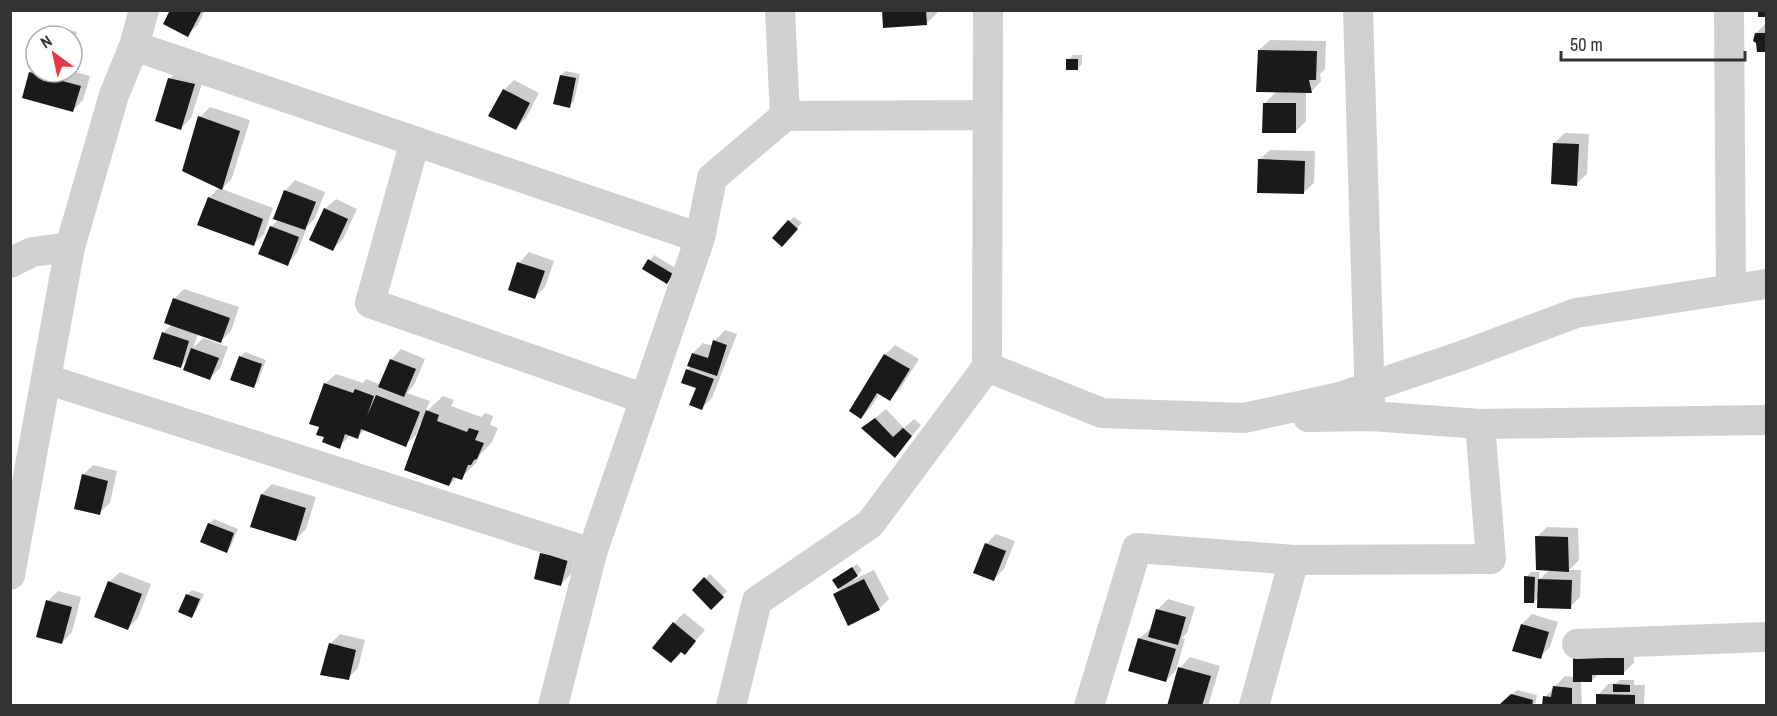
<svg xmlns="http://www.w3.org/2000/svg" width="1777" height="716" font-family="'Archivo Narrow',sans-serif">
<style>
.shadow{fill:#0003}
.building{fill:#1a1a1a}
.lines{fill:none;stroke-linecap:round;stroke-linejoin:round}
.street{stroke:#d0d0d0;stroke-width:30}
</style>
<rect width="100%" height="100%" fill="#fff"/>
<path class="shadow" d="M172,10h33l-7,15 -11,10z
M884,10h56l-14,14z
M1766,23v28l-7,-1 -3,-17z
M54,26l23,6 -5,15v-11h-28z
M1270,40l56,1 -1,28 -5,5 1,7 -10,11h-5v29l-11,11 -31,-28 13,-13 -18,-41z
M1073,55h9v9l-5,5 -9,-9z
M36,67v5l36,-1 18,5 -7,24 -10,10 -43,-38z
M180,68l25,6 -14,44 -10,10 -12,-49z
M566,71l14,3 -6,27 -5,5 -8,-31z
M514,80l25,13 -13,25 -11,11 -11,-39z
M210,107l40,13 -18,58 -10,11 51,19 -9,26 -10,10 -45,-46 11,-11 -20,-70z
M1565,133l24,1 -2,40 -11,10 -22,-41z
M1270,150l45,1 -1,32 -11,10 -44,-33z
M295,180l30,12 -10,26 -8,9 -10,26 -10,11 -16,-37 8,-8 6,-28z
M336,199l21,10 -14,30 -10,10 -8,-40z
M794,217l8,6 -20,22 7,-24z
M529,252l25,9 -9,26 -10,10 -16,-34z
M654,255l23,14 -5,8 -28,-9z
M184,289l55,18 -8,24 -10,10 -23,-7 -5,14 10,-10 25,9 -8,21 -10,10 -21,-20 -9,9 -17,-34 9,-9 2,-25z
M725,330l12,4 -25,64 -10,10 -5,-20 -10,-18 4,-4 2,-13 10,-10 10,3 2,-5z
M895,345l24,14 -19,30 -10,10 -10,-6 -9,14 -10,10 24,-62z
M401,349l24,10 -11,26 -7,8 23,8 -6,13 19,-18 11,4 -3,6 30,11 4,-4 8,3 -3,9 8,3 -6,14 -12,13 -4,8 -15,15 -4,-1 -8,8 -26,-61 -3,-1 -4,12 -11,10 -40,-16 -7,8 -7,-3 -12,13 -13,-11 -1,-52 11,-10 27,9 3,-4 15,6 10,-25z
M245,352l21,8 -8,22 -5,5 -13,-30z
M886,409l18,19 10,-9 7,6 -26,31 -32,-28z
M93,465l24,6 -7,32 -11,10 -16,-38z
M272,484l44,13 -10,32 -10,10 -34,-45z
M214,519l24,10 -7,17 -5,5 -17,-27z
M1547,527l31,1 1,32 -10,10h12l-1,27 -10,10 -31,-10 -5,5 -8,-25 5,-5h8v8l11,-11 -13,-32z
M996,534l19,7 -11,28 -10,10 -8,-35z
M552,543l25,6 -6,25 -10,10 -19,-30z
M857,564l5,6 -9,10 21,-10 15,29 -10,10 -45,-14 6,-6 -6,-9z
M120,572l31,12 -13,34 -10,10 -19,-46z
M710,574l17,17 -16,16 -17,-17z
M192,590l12,4 -8,17 -4,5 -5,-21z
M58,591l23,6 -9,35 -10,11 -14,-42z
M1168,599l27,8 -8,26 -5,5 3,1 -9,31 -10,11 -27,-42 11,-10h2l6,-20z
M684,613l21,17 -20,23 -3,-3 -8,-27z
M1532,614l26,8 -8,25 -10,10 -26,-7 8,-26z
M340,634l25,6 -7,28 -10,10 -18,-34z
M1585,648h49v15l-11,10h-24l-7,8h-11l1,25h-38l1,-9 20,-21 10,1z
M1190,657l30,9 -11,37 -2,3h-39l12,-38z
M1620,680h14v5h11l-1,21h-47l1,-11 10,-11h7z
M1517,690l20,5 -2,10 -23,1 -9,-3z"/>
<path class="building" d="M170,10l31,2 -13,25 -25,-13z
M882,10h44l1,15 -44,3z
M1758,10h8v7h-8z
M1755,33h11v19h-9l-1,-9 -3,-2z
M1258,50l59,1 -1,29h-7l3,13 -56,-1z
M1066,59h12v11h-12z
M29,72l52,14 -8,26 -51,-14z
M560,75l16,3 -6,30 -17,-4z
M168,78l27,6 -14,46 -26,-9z
M503,89l27,14 -14,27 -28,-14z
M1263,103h33v30h-34z
M198,116l42,15 -18,59 -40,-19z
M1553,143l26,1 -2,42 -26,-2z
M1258,159l47,2 -1,33 -47,-1z
M284,190l32,12 -11,28 -32,-11z
M208,197l55,22 -9,27 -57,-21z
M324,208l24,11 -15,32 -24,-11z
M788,220l10,9 -16,18 -10,-9z
M270,226l29,11 -11,29 -30,-12z
M648,259l25,15 -6,10 -25,-15z
M517,262l28,9 -10,28 -27,-9z
M173,298l57,20 -9,25 -57,-20z
M162,332l27,9 -8,27 -28,-9z
M713,340l14,5 -10,31 -30,-10 5,-13 16,5z
M191,348l28,10 -9,22 -27,-10z
M884,354l26,15 -20,32 -13,-8 -16,26 -12,-8z
M239,356l23,8 -8,24 -24,-8z
M390,359l26,10 -12,28 -26,-10z
M686,369l28,10 -12,31 -13,-5 7,-17 -15,-5z
M324,383l29,10 2,-4 19,7 -7,20 9,-21 44,17 -14,35 -45,-18 -3,10 -13,-5 -5,15 -18,-7 2,-5 -8,-2 3,-8 -10,-3z
M426,410l13,5 -2,6 30,11 2,-4 10,3 -4,9 9,3 -7,16 -3,1 -3,5h-3l-6,15 -9,-3 -4,9 -45,-16z
M875,418l18,19 10,-9 9,8 -17,22 -34,-30z
M82,474l26,7 -8,34 -26,-6z
M261,494l45,14 -10,33 -46,-14z
M208,523l26,10 -7,20 -27,-11z
M1535,536l33,1 1,35 -33,-2z
M985,543l21,8 -12,30 -21,-8z
M540,553l28,6 -7,27 -27,-7z
M852,567l6,9 -20,13 -6,-9z
M1524,576l11,1 -1,26h-10z
M704,577l20,20 -13,13 -19,-20z
M864,579l16,31 -32,16 -15,-32z
M1538,579l34,1 -1,29 -34,-1z
M108,581l34,13 -14,36 -34,-13z
M186,594l14,5 -8,19 -14,-6z
M46,600l26,7 -10,37 -26,-7z
M1156,609l30,8 -8,28 -30,-8z
M673,622l23,19 -11,14 -4,-3 -10,11 -19,-15z
M1521,624l28,8 -8,27 -29,-8z
M1138,638l38,11 -10,33 -38,-11z
M329,643l27,7 -7,30 -29,-5z
M1573,658h51v17h-32v7h-19z
M1178,667l33,9 -9,30h-35z
M1613,684l17,1v7h-17z
M1553,686l19,2v18h-30l1,-10 8,1z
M1511,694l22,6 -1,6 -32,-2z
M1596,694l39,1v11h-39z"/>
<g class="lines">
<path class="street" d="M780,10l5,106
M1358,10l12,394
M1729,10l2,279
M134,46l566,192
M415,141l-45,162 275,96
M10,263l22,-11 38,-5
M987,367l115,46 142,5 96,-21 124,-42 112,-42 190,-29
M46,379l546,174
M1308,417l63,-1 109,8 286,-4
M10,575l60,-328 44,-152 20,-49 10,-36
M1577,644l189,-7
M553,706l39,-153 108,-315 12,-60 73,-62 202,-1
M731,706l26,-105 113,-77 117,-157 1,-357
M1089,706l48,-158 157,12 197,-1 -11,-135
M1254,706l40,-146"/>
</g>
<rect width="1777" height="716" fill="none" stroke="#333333" stroke-width="24"/>
<g transform="translate(54 54) rotate(327)"><circle r="28" fill="#ffffff" stroke="#adadad" stroke-width="1.5"/>
<path d="M0-4.5L10 22L0 15L-10 22Z" fill="#e63946"/>
<text y="-9" font-size="16" font-weight="bold" text-anchor="middle" fill="#333333">N</text>
</g>
<path d="M1561 51v9h184v-9" fill="none" stroke="#333333" stroke-width="3"/>
<text x="1570" y="51" font-size="18" fill="#333333" stroke="#ffffff" stroke-width="4.5" paint-order="stroke">50 m</text>
</svg>
